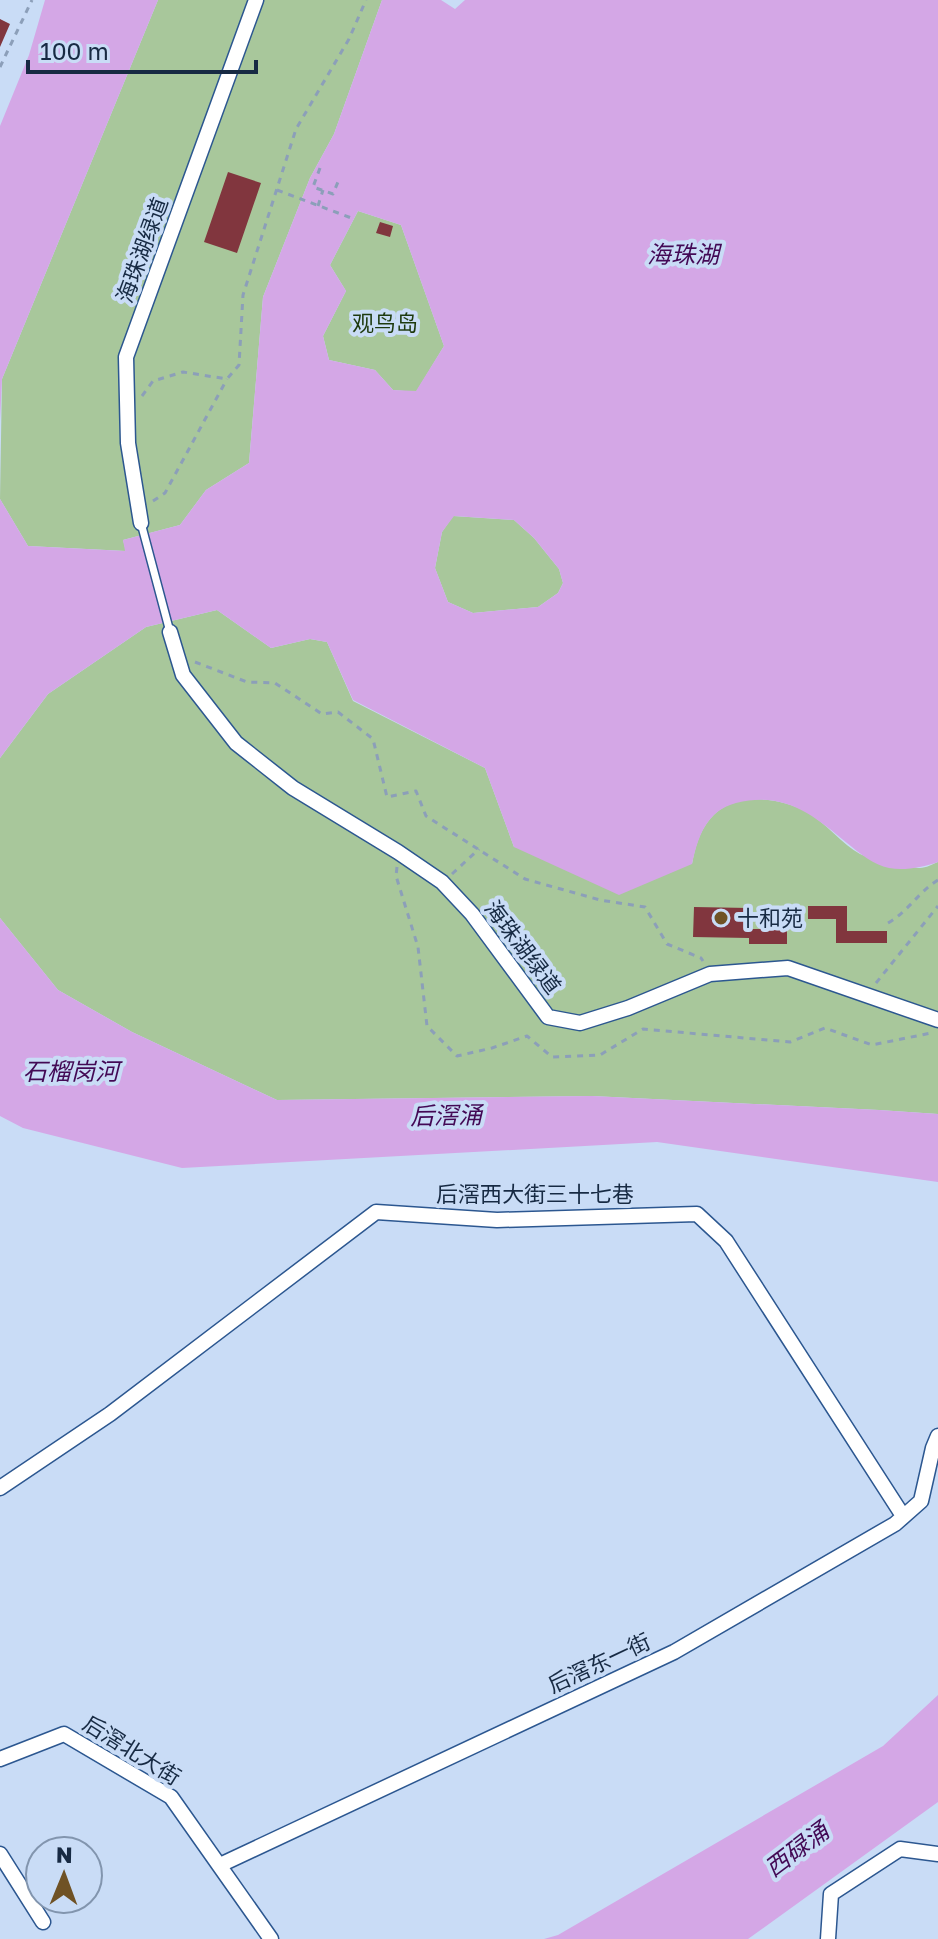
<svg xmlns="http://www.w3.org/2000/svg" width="938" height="1939" font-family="'Golos Text','Noto Sans SC',sans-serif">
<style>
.green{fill:#a8c79b}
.water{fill:#d4a7e6;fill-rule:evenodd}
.building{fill:#81363e}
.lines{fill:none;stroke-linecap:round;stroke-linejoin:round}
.lane-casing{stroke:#2c5790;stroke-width:10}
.street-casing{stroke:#2c5790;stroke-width:17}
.path{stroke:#8c9fb9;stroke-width:3;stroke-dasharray:6 6;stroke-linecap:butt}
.lane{stroke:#fff;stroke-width:7}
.street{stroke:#fff;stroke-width:14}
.poi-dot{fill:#6f5225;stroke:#c9dcf6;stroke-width:3}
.labels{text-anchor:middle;stroke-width:8;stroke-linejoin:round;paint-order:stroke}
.street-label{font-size:22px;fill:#172a43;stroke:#c9dcf6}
.park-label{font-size:22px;fill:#1d390d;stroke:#c9dcf6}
.poi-label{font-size:22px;fill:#172a43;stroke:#c9dcf6;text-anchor:start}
.water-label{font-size:24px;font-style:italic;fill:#430955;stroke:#c9dcf6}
</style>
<rect width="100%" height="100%" fill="#c9dcf6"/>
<path class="green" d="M158,0h224l-48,134 -24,44 -47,119 -14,166 -43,27 -26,35 -57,15 3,11 -98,-5 -28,-47 2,-120z
M358,211l43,14 43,121 -28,46 -23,-2 -18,-20 -46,-10 -6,-24 23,-45 -16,-26z
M453,516l61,4 20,18 25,31 4,14 -5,10 -20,14 -65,6 -25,-11 -13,-34 7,-36z
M217,610l54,38 39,-9 17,3 26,59 132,67 29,79 178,17c3,-16 7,-32 18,-45 23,-28 69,-22 97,-7 19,11 36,33 53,42 7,4 52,14 60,14 6,0 13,-4 18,-6v252l-59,-4 -287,-14 -315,4 -145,-68 -74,-42 -58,-72v-160l48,-64 98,-67z"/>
<path class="water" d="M45,0h113l-156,379 -2,42v-295l29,-71z
M382,0h59l14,9 10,-9h473v862c-15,5 -33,9 -49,6 -15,-3 -30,-15 -42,-25 -35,-29 -63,-52 -111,-40 -30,8 -38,34 -44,61l-73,31 -105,-48 -29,-79 -132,-68 -26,-58 -17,-3 -39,9 -54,-38 -71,17 -98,67 -48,64v-259l28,47 97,5 -2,-11 57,-15 26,-35 43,-27 14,-166 47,-119 24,-44zM358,211l43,14 43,121 -28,45 -23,-1 -18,-20 -46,-10 -6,-24 23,-45 -16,-26zM454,516l60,4 20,18 25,31 4,14 -5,10 -20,14 -65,6 -25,-11 -13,-34 7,-36z
M0,918l58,72 74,42 145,68 315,-4 287,14 59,4v68l-281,-40 -475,26 -159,-40 -23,-12z
M938,1695v107l-190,137h-204l14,-4 325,-189z"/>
<path class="building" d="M0,19l10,5 -10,23z
M228,172l33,11 -24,70 -33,-11z
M380,222l13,4 -3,11 -14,-4z
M808,906h39v25h40v12h-51v-24h-28z
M694,907l55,1v21h38v15h-38v-6l-56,-1z"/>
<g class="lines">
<g class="lane-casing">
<path id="lane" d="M141,523l29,109"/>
</g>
<g class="street-casing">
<path id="street" d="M141,523l-13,-80 -2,-86 130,-357
M170,632l13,43 53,68 57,45 105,64 44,30 30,32 76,103 32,6 48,-15 82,-34 78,-6 150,52
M0,1488l110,-74 266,-202 121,8 200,-6 29,27 177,275
M0,1759l64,-25 107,63 100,142
M0,1854l43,68
M220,1865l454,-213 221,-128 26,-23 12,-53 5,-12
M828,1939l3,-45 69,-45 38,5"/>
</g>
<path class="path" d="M0,67l32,-67
M320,168l-7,19 20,7 7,-17
M277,190l77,29
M318,206l5,-16
M142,396l11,-15 30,-9 44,7 12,-14 4,-70 53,-166 53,-90 17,-39
M153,501l12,-8 62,-114
M195,662l52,20 28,1 47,31 16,-2 35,27 14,58 29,-6 10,25 99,63 75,21 45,7 22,37 34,14 2,3
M397,867l-1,9 22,71 9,79 30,30 35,-8 35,-12 25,21 48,-2 43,-26 147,13 35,-14 47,17 59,-12
M452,874l27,-25
M888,923c22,-13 29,-30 50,-43
M876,983l62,-77"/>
<use href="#lane" class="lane"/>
<use href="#street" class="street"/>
</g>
<circle class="poi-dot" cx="721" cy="918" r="8"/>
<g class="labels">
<g class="street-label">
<text transform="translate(142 250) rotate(-70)" y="8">海珠湖绿道</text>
<text transform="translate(523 947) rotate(53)" y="8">海珠湖绿道</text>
<text x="535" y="1202">后滘西大街三十七巷</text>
<text transform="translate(599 1663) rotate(-25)" y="8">后滘东一街</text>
<text transform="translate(132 1750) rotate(32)" y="8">后滘北大街</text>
</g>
<g class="park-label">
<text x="385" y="331">观鸟岛</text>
</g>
<g class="poi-label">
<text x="737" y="926">十和苑</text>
</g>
<g class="water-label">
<text x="683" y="263">海珠湖</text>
<text x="71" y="1080">石榴岗河</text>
<text transform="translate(446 1116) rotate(-1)" y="8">后滘涌</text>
<text transform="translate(797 1850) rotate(-37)" y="8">西碌涌</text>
</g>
</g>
<g transform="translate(64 1875) rotate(1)"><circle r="38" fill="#c9dcf6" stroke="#8295ae" stroke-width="2"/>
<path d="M0-6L14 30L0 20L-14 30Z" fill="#6f5225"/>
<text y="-12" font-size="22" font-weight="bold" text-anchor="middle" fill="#172a43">N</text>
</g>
<path d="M28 60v12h228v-12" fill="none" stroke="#172a43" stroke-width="4"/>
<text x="40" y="60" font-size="24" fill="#172a43" stroke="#c9dcf6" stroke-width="6" paint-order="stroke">100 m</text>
</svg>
